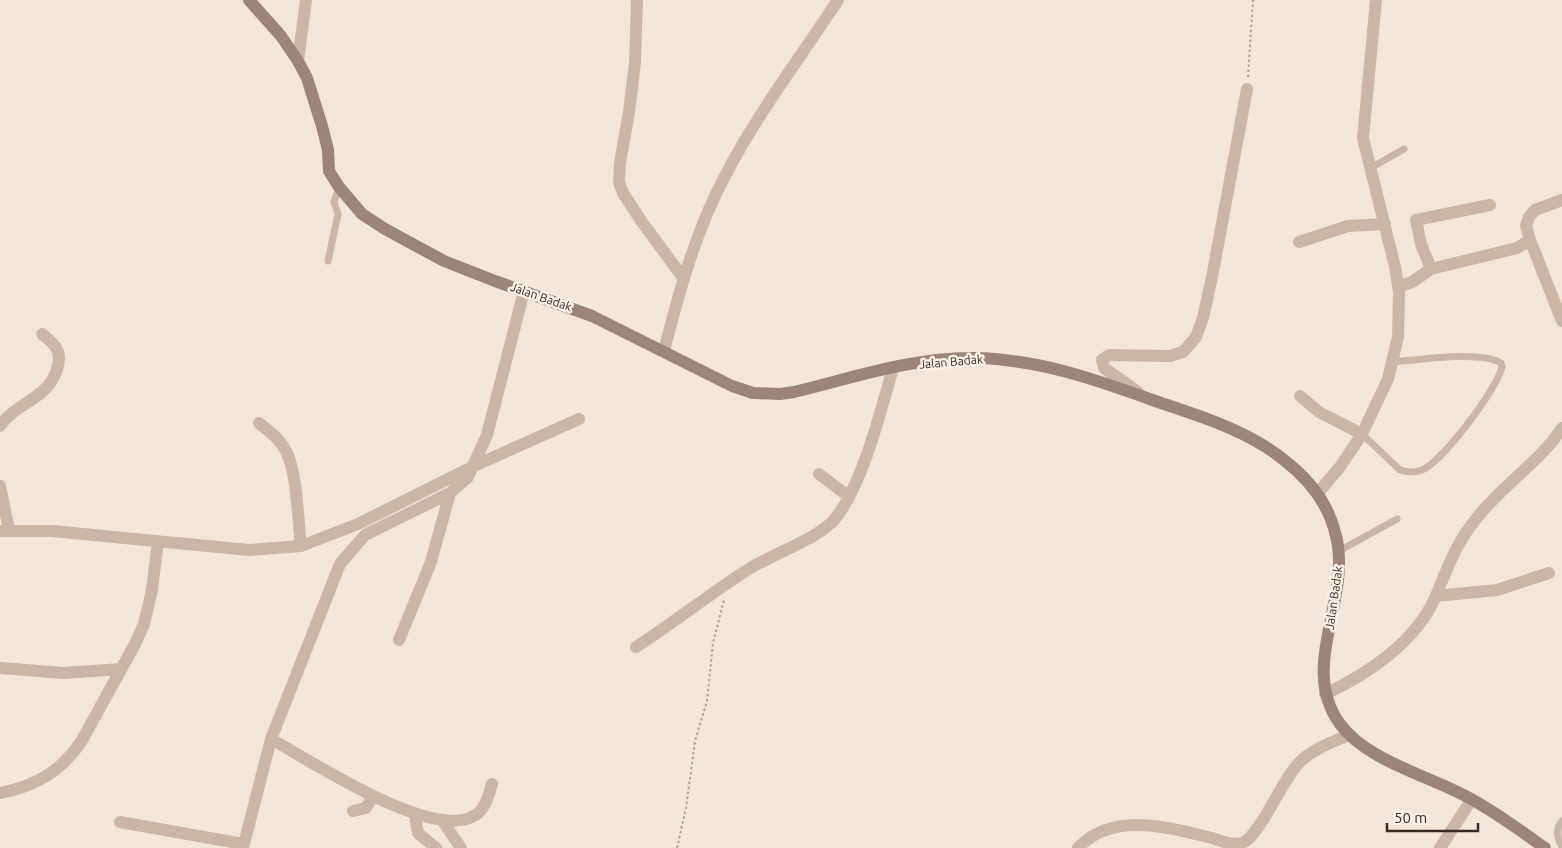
<svg xmlns="http://www.w3.org/2000/svg" width="1562" height="848" font-family="Ubuntu,sans-serif">
<style>
.lines{fill:none;stroke-linecap:round;stroke-linejoin:round}
.path{stroke:#b79e91;stroke-width:2;stroke-dasharray:2.5 2.5;stroke-linecap:butt}
.lane{stroke:#cbb5a7;stroke-width:7}
.street{stroke:#cbb5a7;stroke-width:12}
.secondary{stroke:#9e8378;stroke-width:12}
.labels{text-anchor:middle;stroke-width:5;stroke-linejoin:round;paint-order:stroke}
.street-label{font-size:12px;fill:#372b28;stroke:#faf0e8}
</style>
<rect width="100%" height="100%" fill="#f2e6db"/>
<g class="lines">
<path class="path" d="M1248,77l5,-77
M677,848l9,-40 9,-67 12,-40 6,-58 11,-43"/>
<path class="lane" d="M1369,169l35,-20
M328,261l10,-47 -4,-12 5,-15
M1362,434l38,36c8,3 14,3 22,0 21,-9 75,-81 80,-103l-1,-4c-21,-13 -82,-3 -108,-1
M1339,551l58,-32
M1562,821c-7,8 -5,17 0,26"/>
<path class="street" d="M637,0l-2,63 -6,49 -9,51 -1,19 4,11 19,29 42,57
M298,61l8,-61
M1562,200l-27,10 -6,7 -3,9 4,14 32,81
M1490,205l-74,15 5,24 10,25 86,-21 13,-8
M1299,242l49,-16 37,-2
M1398,287l14,-5 19,-13
M664,351c15,-59 32,-121 61,-175 32,-62 75,-118 113,-176
M1138,392l-34,-24 -2,-8 7,-5 61,1 13,-4 13,-15 7,-19 9,-41 35,-188
M1300,396l19,16 43,22
M259,423c10,8 21,16 27,28 11,21 12,69 15,95
M0,426c17,-25 51,-27 58,-61 4,-16 -5,-22 -16,-31
M819,474l29,22
M0,486l9,44
M1318,493l22,-26 22,-33 26,-55 10,-42 1,-45 -4,-25 -32,-129 13,-138
M0,531h52l197,19 52,-4 57,-22 116,-58 105,-47
M1436,596l61,-6 52,-17
M399,640l32,-78 19,-69
M636,647c39,-25 76,-55 116,-80 22,-13 66,-29 82,-47 28,-33 47,-110 59,-152
M1,668l62,5 58,-4
M1325,694c43,-20 91,-52 111,-98 11,-28 21,-54 40,-77 24,-32 67,-60 86,-91
M271,739c39,21 165,106 206,75 9,-7 12,-20 15,-30
M0,793c36,-7 60,-21 81,-51l54,-98 9,-20 8,-34 6,-49
M353,811l13,-3 7,-12
M415,815l3,18 18,15
M442,820l19,28
M120,822l123,22
M243,848l28,-109 69,-175 25,-29 85,-42 18,-16 19,-42 37,-144
M1078,848c35,-38 92,-20 134,-10 9,3 21,8 30,5 18,-6 41,-67 60,-83 13,-12 31,-18 47,-25
M1440,848l32,-49"/>
<path class="secondary" d="M249,0l32,36 17,25 9,17 15,48 6,24 1,21 10,16 23,27 23,15 59,32 51,20 97,35 140,70 21,7 27,1 14,-2c58,-14 120,-35 180,-34 66,1 126,23 187,45 42,14 89,29 123,57 26,20 45,44 52,76 16,64 -38,130 4,188 28,38 91,52 131,75 26,14 50,32 74,49"/>
</g>
<g class="labels">
<g class="street-label">
<text transform="translate(541 297) rotate(19)" y="4">Jalan Badak</text>
<text transform="translate(951 362) rotate(-5)" y="4">Jalan Badak</text>
<text transform="translate(1334 598) rotate(-82)" y="4">Jalan Badak</text>
</g>
</g>
<path d="M1387 823v8h91v-8" fill="none" stroke="#372b28" stroke-width="2.5"/>
<text x="1394" y="823" font-size="15" fill="#372b28" stroke="#faf0e8" stroke-width="4" paint-order="stroke">50 m</text>
</svg>
